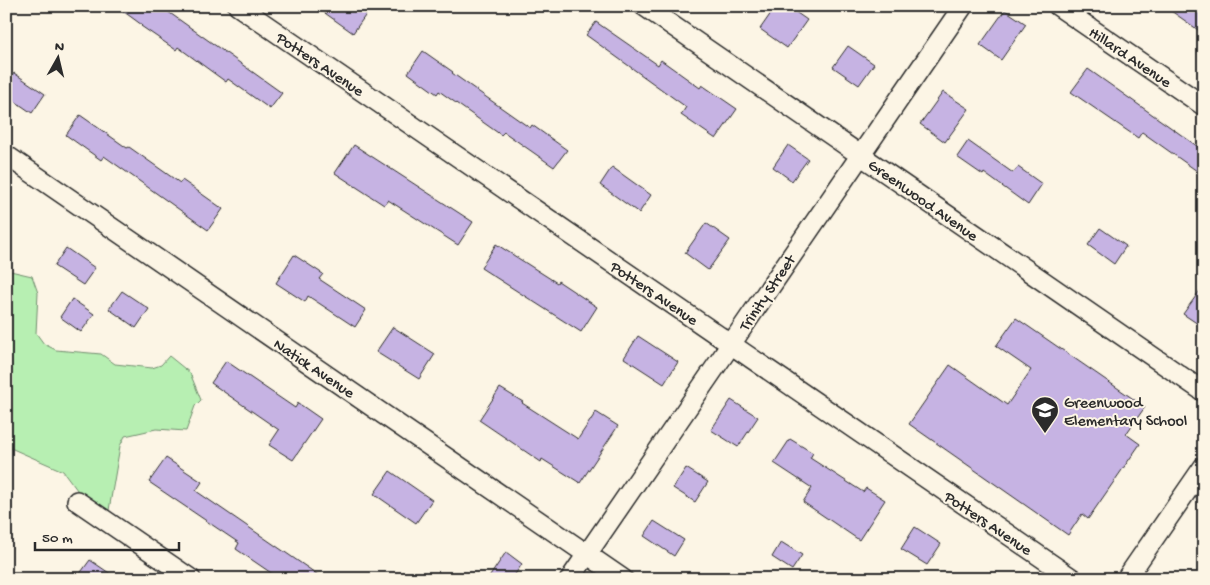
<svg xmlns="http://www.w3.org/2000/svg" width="1210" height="585" font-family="'Gochi Hand',sans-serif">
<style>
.green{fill:#b7efb2;stroke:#718d6e}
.building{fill:#c6b3e3;stroke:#2b2b2b}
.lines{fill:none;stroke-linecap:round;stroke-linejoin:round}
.street-casing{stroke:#2b2b2b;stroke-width:22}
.street{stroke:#fcf5e5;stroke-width:19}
.labels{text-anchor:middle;stroke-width:4;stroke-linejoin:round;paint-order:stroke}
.street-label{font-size:16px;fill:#2b2b2b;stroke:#fcf5e5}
.poi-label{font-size:16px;fill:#2b2b2b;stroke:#fcf5e5;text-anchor:start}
</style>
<rect width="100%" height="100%" fill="#fcf5e5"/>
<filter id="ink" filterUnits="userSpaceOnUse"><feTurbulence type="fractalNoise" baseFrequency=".02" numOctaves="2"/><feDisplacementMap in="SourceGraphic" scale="10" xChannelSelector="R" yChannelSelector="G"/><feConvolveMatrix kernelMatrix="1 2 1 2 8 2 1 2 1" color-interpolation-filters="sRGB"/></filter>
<g filter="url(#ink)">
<path class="green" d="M6,270l26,6 6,17 -2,40 8,11 12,6 45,4 14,10 37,4 9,-3 8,-9 21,17 11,27 -6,6 -9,25 -30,-2 -31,7 -5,10 -12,70 -22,-14 -23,-31 -57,-25z"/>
<path class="building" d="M116,6h44l122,87 -12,16 -42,-30 -2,3 -48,-35 -2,3 -35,-24 1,-1z
M315,6h57l-19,27z
M776,6h11l20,14 -20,28 -27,-19z
M1164,6h40v28z
M1005,10l21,14 -25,36 -21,-15z
M596,22l62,43 3,-5 39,28 2,-3 35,24 -21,30 -35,-24 5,-8 -100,-72z
M848,46l26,18 -15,21 -26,-18z
M423,51l30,21 -1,1 78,55 2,-3 35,25 -13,17 -50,-35 -3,3 -62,-44 -2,3 -29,-21z
M1088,69l116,82v25l-62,-44 -4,6 -67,-46z
M14,73l31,21 -13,19 -26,-18v-11z
M943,92l26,17 -24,33 -25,-18z
M80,115l47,33 2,-1 51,36 2,-3 41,29 -15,21 -104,-74 -3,4 -35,-25z
M968,141l45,32 5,-6 24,17 -14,21 -44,-32 -1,2 -26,-18z
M354,145l119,77 -15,23 -70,-45 -4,5 -49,-32z
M788,145l20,14 -16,22 -19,-14z
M612,167l39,28 -12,18 -39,-28z
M706,223l24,17 -22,30 -23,-17z
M1100,228l26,18 -12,18 -26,-19z
M496,244l61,39 1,-2 39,26 -16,25 -100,-64z
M66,248l29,20 -12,17 -29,-19z
M294,255l29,19 -4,5 47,31 -11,17 -47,-31 -3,6 -29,-19z
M1204,285v43l-21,-14z
M122,291l27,18 -13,19 -27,-19z
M72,299l22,15 -13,18 -21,-15z
M1016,318l129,89 -19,27 14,10 -52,75 -6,-5 -14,21 -159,-111 41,-59 57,40 24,-35 -35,-24z
M393,327l42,27 -16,25 -43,-27z
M638,336l40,26 -14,22 -40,-26z
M226,361l69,47 3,-5 23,16 -28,41 -24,-15 10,-15 -68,-47z
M500,388l23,14 -1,1 56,36 18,-27 22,14 -38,57 -38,-24 -1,3 -62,-42z
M731,400l27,17 -20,30 -27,-17z
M790,439l23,14 -3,5 53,34 3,-4 19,12 -26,40 -56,-38 9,-14 -38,-25z
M166,458l36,24 -6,9 128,88h-44l-44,-30 3,-6 -90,-61z
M686,468l22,14 -13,20 -22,-14z
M390,471l42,29 -16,23 -42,-29z
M654,521l30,19 -10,16 -30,-20z
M915,527l26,17 -14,21 -26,-16z
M781,542l21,13 -10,15 -20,-13z
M506,552l16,12 -10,15h-24z
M90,560l28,19h-42z"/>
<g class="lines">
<g class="street-casing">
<path id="street" d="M238,6l835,573
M644,6l560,386
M1058,6l146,100
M6,155l617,424
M77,501l114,78
M570,579l393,-573
M1126,579l78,-113"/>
</g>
<use href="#street" class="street"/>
</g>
</g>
<defs>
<g id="school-pin" transform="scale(1.4375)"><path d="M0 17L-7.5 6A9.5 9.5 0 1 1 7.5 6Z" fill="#2b2b2b" stroke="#fcf5e5"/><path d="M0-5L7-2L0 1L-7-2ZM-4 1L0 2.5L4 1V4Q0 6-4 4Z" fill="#fff"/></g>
</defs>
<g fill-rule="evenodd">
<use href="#school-pin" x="1045" y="410"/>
</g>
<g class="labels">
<g class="street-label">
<text transform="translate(1131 56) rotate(34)" y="6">Hillard Avenue</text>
<text transform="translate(321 63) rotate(34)" y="6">Potters Avenue</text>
<text transform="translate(924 199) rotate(35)" y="6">Greenwood Avenue</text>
<text transform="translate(655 292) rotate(34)" y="6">Potters Avenue</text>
<text transform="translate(766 292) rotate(-56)" y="6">Trinity Street</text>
<text transform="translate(315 367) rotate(34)" y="6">Natick Avenue</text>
<text transform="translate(989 522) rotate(34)" y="6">Potters Avenue</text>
</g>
<g class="poi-label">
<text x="1064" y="407">Greenwood<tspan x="1064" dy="18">Elementary School</tspan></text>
</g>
</g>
<rect width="1210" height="585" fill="none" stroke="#fcf5e5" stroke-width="25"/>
<rect x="12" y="12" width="1185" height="560" fill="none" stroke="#2b2b2b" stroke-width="2" filter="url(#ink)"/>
<g transform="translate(58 58) rotate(8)" stroke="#fcf5e5" stroke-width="4" paint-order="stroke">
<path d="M0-4L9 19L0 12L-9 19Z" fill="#2b2b2b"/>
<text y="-8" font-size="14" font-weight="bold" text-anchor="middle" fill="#2b2b2b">N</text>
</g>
<path d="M35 542v8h144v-8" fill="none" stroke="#2b2b2b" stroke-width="2.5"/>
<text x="42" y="542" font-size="15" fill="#2b2b2b" stroke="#fcf5e5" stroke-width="4" paint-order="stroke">50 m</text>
</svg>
